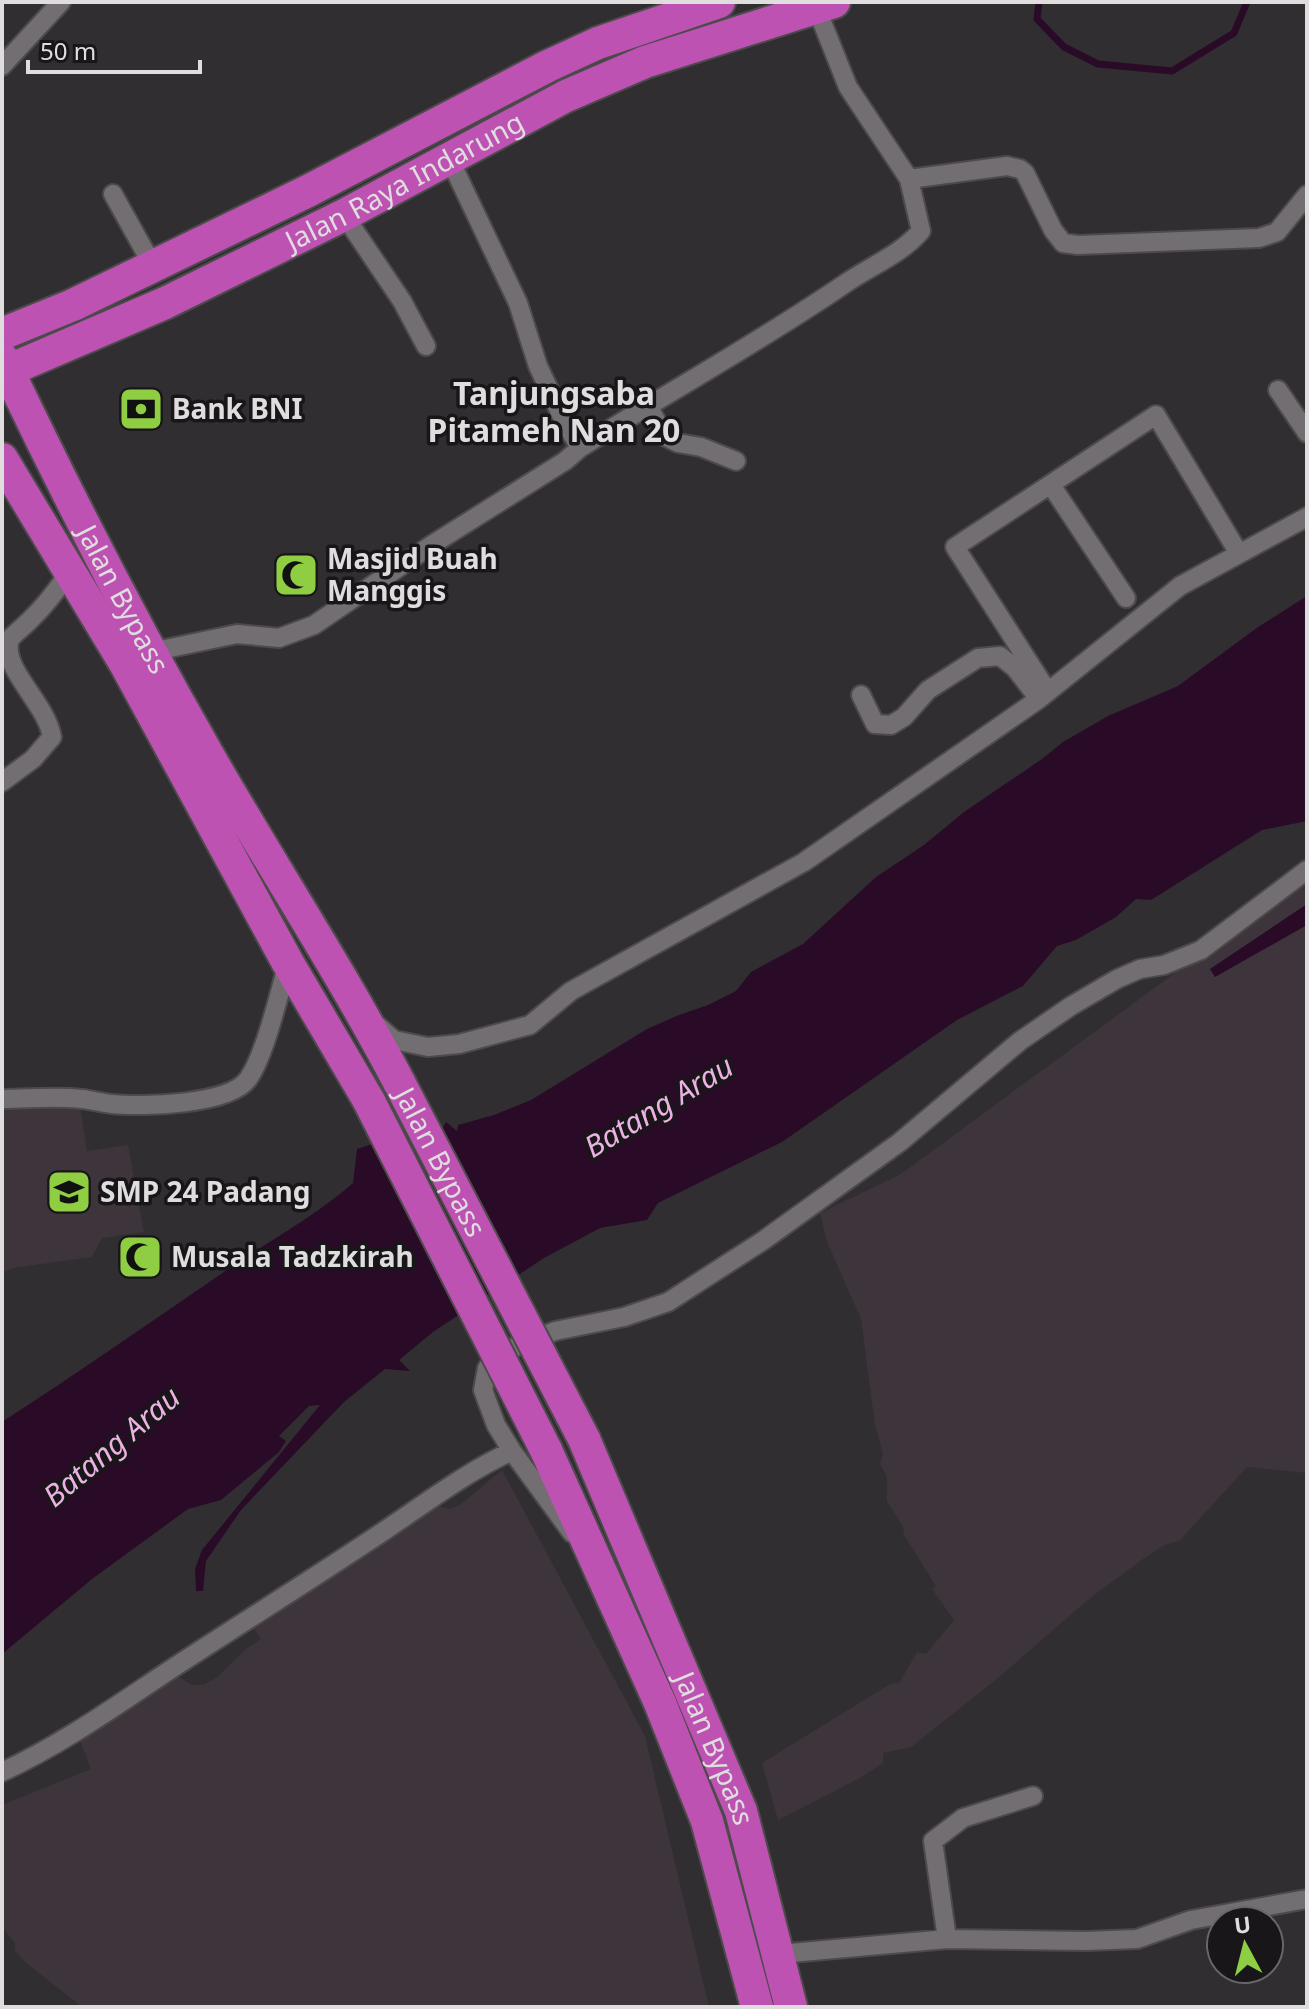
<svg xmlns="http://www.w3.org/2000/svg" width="1309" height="2009" font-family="'Noto Sans',sans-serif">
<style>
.built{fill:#3d343c}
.water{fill:#2a0b27}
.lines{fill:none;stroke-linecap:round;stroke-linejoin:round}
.stream{stroke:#2a0b27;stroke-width:7}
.street-casing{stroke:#4d4a4c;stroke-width:22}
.highway-casing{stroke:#4d4a4c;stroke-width:36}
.street{stroke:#736e72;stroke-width:18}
.highway{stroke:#bd52b2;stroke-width:32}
.highway-bridge-casing{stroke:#4d4a4c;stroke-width:36;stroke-linecap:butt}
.highway-bridge{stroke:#bd52b2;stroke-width:32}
.labels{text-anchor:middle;stroke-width:7;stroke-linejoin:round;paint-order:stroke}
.street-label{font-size:28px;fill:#e0dddf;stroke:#181618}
.poi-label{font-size:28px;font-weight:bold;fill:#e0dddf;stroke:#181618;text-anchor:start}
.water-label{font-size:30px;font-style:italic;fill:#edb0e4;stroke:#181618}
.quarter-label{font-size:32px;font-weight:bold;fill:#e0dddf;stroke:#181618}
</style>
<rect width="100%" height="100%" fill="#312e31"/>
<path class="built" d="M1307,876v597l-60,-6 -67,73 -17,6 -20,13 -54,40 -91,79 -87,69 -28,6v10l-23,15 -82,42 -16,-57 128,-79 9,-1 18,-31 9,2 28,-34 -22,-31 4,-3 -32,-51 -1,-8 -16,-26v-24l-7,-13 3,-10 -8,-29 -14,-106 -34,-77 -7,-29 81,-39z
M79,1100l8,51 41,-6 16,87 -42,6 -10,19 -79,11 -11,5v-168l10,3z
M502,1470l143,266 64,271h-627l-57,-45 -10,-11v-8l-13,-16v-122l89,-36 -12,-31 99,-62 13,9h12l13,-7 30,-29 15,-10 -8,-12 7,-6 58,-34 115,-82 17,4 11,-5z"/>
<path class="water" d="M1307,596v225l-45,9 -111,70 -15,-1 -20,18 -40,23 -19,6 -34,40 -66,34 -175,122 -124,61 -11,17 -47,8 -56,30 -111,74 -34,28 11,11 -25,-2 -41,33 -103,108 -35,51 -3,30h-7l-1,-22 7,-19 118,-145 -11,1 -30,30 7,5 -7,11 -58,48 -33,9 -96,70 -90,75v-232c74,-48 146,-98 219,-148 44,-31 92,-56 132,-91l4,-34 59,-19 23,4 7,-12 11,9 1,-6 36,-10 37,-15 116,-71 32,-14 29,-10 28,-14 15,-19 52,-28 73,-67 48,-32 40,-33 78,-53 21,-17 45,-26 70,-30 80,-59z
M1307,904v21l-92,52 -5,-8z"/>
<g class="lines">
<path class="stream" d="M1039,2l-2,17 27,28 34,17 74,7 62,-38 13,-31"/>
<g class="street-casing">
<path id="street" d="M814,2l34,85 61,92 98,-13 13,3 5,4 28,57 10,13 15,2 181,-7 18,-6 30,-37
M2,66l59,-64
M450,160l68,143 20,63 25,53 17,29
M113,194l40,72
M344,215l58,86 24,45
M1278,390l29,43
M648,405l16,31 14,7 23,4 35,14
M1051,485l75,113
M151,652l86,-18 42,4 35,-13 119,-81 132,-83 15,-13c88,-56 180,-106 266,-165 26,-18 54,-28 75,-52l-12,-52
M1048,692l-93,-145 201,-132 82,137
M861,695l14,29 16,1 13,-8 24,-27 50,-32 22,-2 15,12 24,31
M2,782l31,-23 19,-22c-6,-35 -52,-69 -42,-98 7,-8 16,-14 23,-22 14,-13 25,-29 36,-44
M378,1026l16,14 34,7 31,-3 71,-19 41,-34 233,-129 235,-163 141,-113 127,-69
M2,1099c26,0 54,-3 80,0 10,1 20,4 30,5 30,3 118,1 136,-25 17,-23 31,-86 40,-116
M512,1451l-16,-26 -13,-35 4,-22 28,-21 40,-16 69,-14 44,-15 96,-62 136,-98 120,-101 51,-35 46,-27 23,-10 24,-4 37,-15 106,-80
M2,1772c63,-29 119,-70 177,-108 66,-43 133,-85 199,-129 44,-29 86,-62 134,-84l60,82
M947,1939l-14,-98 30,-23 70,-22
M779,1954l168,-15 139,2 51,-2 54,-19 116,-21"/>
</g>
<g class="highway-casing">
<g id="highway">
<path d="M2,334l71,-29 235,-114 240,-125 50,-23 121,-41"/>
<path id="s1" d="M2,358c64,135 132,267 206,397 63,110 133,216 192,329"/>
<path id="s2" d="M2,373l163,-70 179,-88 222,-119 79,-34 189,-60"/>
<path d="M2,459l124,206 162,298 81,138"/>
<path id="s3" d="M584,1439l157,372 50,196"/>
<path d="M546,1450l114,253 47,118 50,186"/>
</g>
</g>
<use href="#street" class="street"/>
<use href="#highway" class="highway"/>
<g class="highway-bridge-casing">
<g id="highway-bridge">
<path id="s4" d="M400,1084l184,355"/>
<path d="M369,1101l177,349"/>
</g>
</g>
<use href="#highway-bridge" class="highway-bridge"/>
</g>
<defs>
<g id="bank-square" transform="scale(2.3)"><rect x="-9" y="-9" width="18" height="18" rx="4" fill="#8fcd42" stroke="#181618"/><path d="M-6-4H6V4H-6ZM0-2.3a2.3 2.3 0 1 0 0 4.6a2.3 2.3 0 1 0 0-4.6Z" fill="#111"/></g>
<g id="mosque-square" transform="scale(2.3)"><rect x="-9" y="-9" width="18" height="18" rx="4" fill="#8fcd42" stroke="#181618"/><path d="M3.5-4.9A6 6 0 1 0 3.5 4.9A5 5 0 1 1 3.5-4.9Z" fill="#111"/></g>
<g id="school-square" transform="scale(2.3)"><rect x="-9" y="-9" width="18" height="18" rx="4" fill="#8fcd42" stroke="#181618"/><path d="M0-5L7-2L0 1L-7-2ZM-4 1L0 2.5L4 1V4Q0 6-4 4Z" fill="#111"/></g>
</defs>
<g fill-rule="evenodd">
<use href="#bank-square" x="141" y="409"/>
<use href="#mosque-square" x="296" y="575"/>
<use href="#school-square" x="69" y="1192"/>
<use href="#mosque-square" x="140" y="1257"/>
</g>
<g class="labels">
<g class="street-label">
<text dy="10" stroke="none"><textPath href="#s2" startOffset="446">Jalan Raya Indarung</textPath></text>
<text dy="10" stroke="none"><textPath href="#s1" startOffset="270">Jalan Bypass</textPath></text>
<text dy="10" stroke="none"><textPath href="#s4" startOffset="88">Jalan Bypass</textPath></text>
<text dy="10" stroke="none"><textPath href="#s3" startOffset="336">Jalan Bypass</textPath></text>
</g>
<g class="poi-label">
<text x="172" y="419">Bank BNI</text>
<text x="327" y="569">Masjid Buah<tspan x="327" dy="32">Manggis</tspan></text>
<text x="100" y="1202">SMP 24 Padang</text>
<text x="171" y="1267">Musala Tadzkirah</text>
</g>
<g class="water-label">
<text transform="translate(659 1107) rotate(-31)" y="10">Batang Arau</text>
<text transform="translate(112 1447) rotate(-40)" y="10">Batang Arau</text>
</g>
<g class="quarter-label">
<text x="554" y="405">Tanjungsaba<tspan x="554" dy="37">Pitameh Nan 20</tspan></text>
</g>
</g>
<rect width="1309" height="2009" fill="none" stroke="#e0dddf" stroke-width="8"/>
<g transform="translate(1245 1945) rotate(353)"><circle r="38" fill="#181618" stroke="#686668" stroke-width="2"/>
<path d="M0-6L14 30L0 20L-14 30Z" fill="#8fcd42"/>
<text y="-12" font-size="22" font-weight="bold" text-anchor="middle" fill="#e0dddf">U</text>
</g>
<path d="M28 60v12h172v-12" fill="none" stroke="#e0dddf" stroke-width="4"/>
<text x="40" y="60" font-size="24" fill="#e0dddf" stroke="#181618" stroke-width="6" paint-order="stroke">50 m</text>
</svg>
